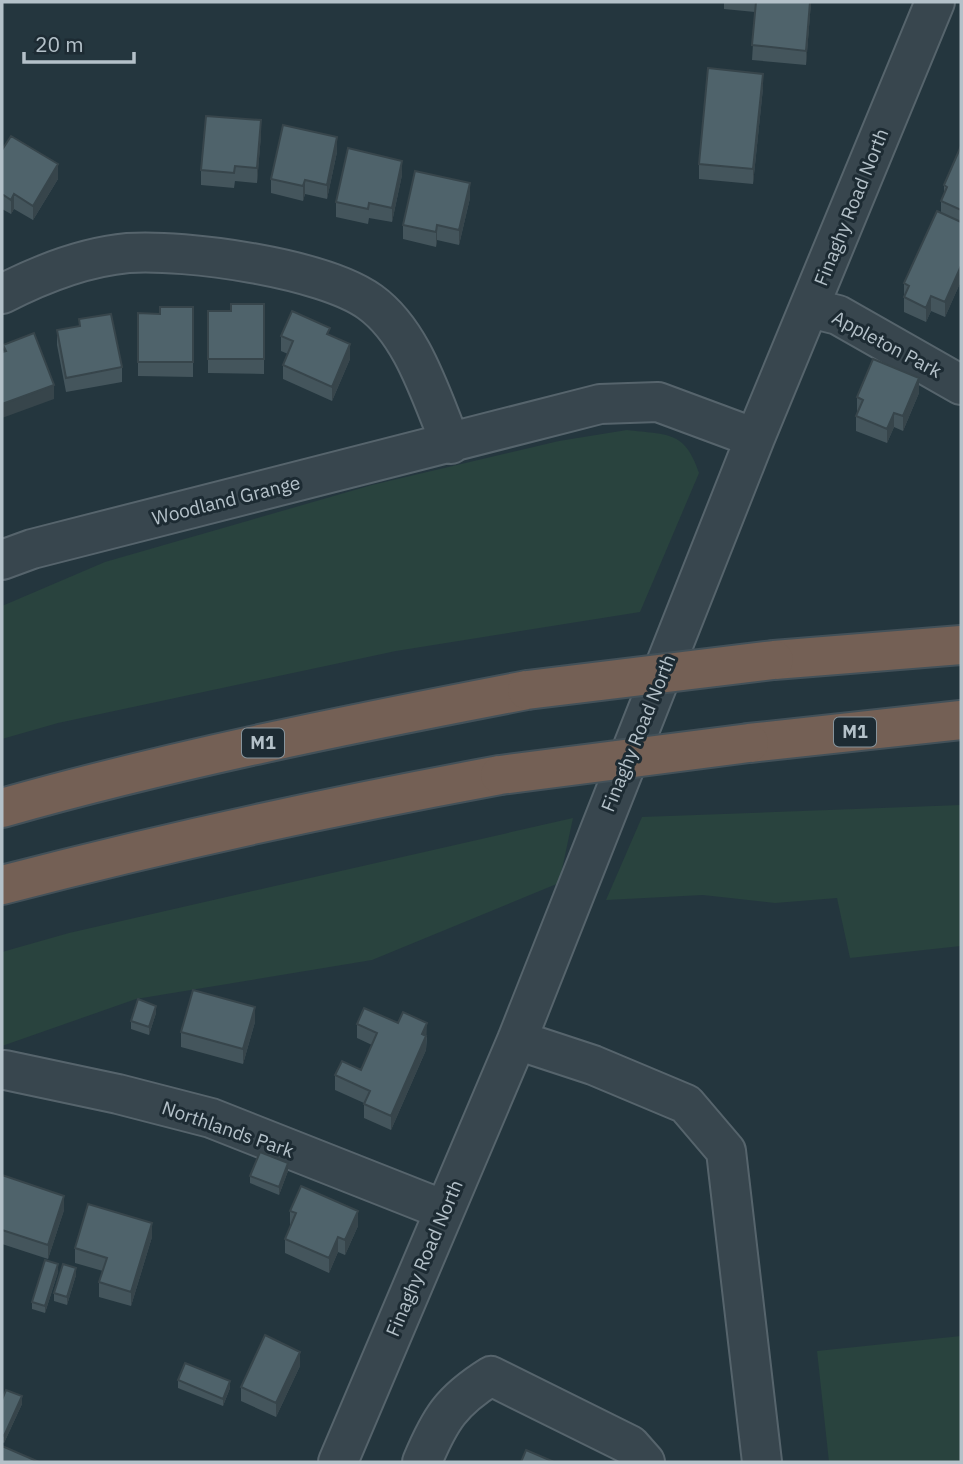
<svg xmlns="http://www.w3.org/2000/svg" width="963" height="1464" font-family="'IBM Plex Sans',sans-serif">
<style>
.green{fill:#29433e}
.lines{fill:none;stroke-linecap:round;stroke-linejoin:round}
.minor-casing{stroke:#56646c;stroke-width:42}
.highway-casing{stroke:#435159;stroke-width:42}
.minor{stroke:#38464e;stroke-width:38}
.highway{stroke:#746055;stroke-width:38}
.highway-bridge-casing{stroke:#435159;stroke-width:42;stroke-linecap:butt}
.highway-bridge{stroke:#746055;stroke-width:38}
.wall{fill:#44555c}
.shaded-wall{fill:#37454b}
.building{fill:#4f636b;stroke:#37454b;stroke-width:2}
.labels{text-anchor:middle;stroke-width:6;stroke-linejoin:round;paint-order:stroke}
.shield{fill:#1d2b33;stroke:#87949c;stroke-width:2}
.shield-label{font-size:18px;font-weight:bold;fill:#b4c1c9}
.street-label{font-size:19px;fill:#b4c1c9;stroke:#1d2b33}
</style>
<rect width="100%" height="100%" fill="#24363e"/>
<path class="green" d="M627,430c40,5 58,0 72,43l-59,139 -244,39 -338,72 -56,16v-133l103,-44 267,-77 187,-44z
M961,805v141l-111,12 -13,-60 -62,5 -72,-8 -97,5 36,-83z
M573,818l-14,65 -187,77 -236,39 -134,47v-94l67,-19z
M961,1336v126h-132l-12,-111z"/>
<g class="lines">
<g class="minor-casing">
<path id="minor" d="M2,294c39,-20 82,-37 126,-41 58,-4 195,15 242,49 43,31 61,95 81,142
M810,308l28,7 123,70
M2,560l30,-11 568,-145 58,-2 97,36
M517,1040l76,25 93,39 40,47 36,311
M5,1070l113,24 93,24 233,92
M338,1462l179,-422 238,-602 180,-436
M422,1462c18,-43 29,-61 69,-86l139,69 15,17"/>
</g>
<g class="highway-casing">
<path id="highway" d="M774,660l187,-15
M749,743l212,-23
M2,808c173,-49 348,-84 525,-118
M2,885c165,-43 330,-79 498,-110"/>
</g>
<use href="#minor" class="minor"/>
<use href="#highway" class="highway"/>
<g class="highway-bridge-casing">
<path id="highway-bridge" d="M527,690l247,-30
M500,775l249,-32"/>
</g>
<use href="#highway-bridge" class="highway-bridge"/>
</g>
<path class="wall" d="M724,2h87l-5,63 -54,-5 3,-48 -31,-3z
M763,88l-10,96 -54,-5v-15z
M261,135l-4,48 -22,-2 -1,7 -33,-3v-15z
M961,146v135l-16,36 -14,-6 -5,11 -22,-10v-29l37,-70v-12l3,-6v-10z
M2,150l56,29 -25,41 -19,-11 -3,5 -9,-5z
M337,152l-10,47 -22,-5 -2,7 -32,-8v-14z
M402,175l-10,47 -23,-4 -1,6 -32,-7v-15z
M470,198l-11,47 -22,-5 -1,7 -33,-8v-14z
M264,304v70l-56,-1v-62h23z
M193,307v70l-55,-1v-63l22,1z
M79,319l43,48v15l-56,10 -9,-47v-15l22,-4z
M330,335l20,24 -18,42 -49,-22v-14l5,-11 -7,-3v-15z
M919,393l-16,38 -9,-4 -7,16 -31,-12v-15l2,-4h-1v-15z
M156,1013l-7,22 -18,-6v-8z
M255,1022l-12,42 -62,-17v-15z
M357,1024l70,13 -1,13 -35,80 -27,-12v-15l-29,-13v-15l26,-5 11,-25 -15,-7z
M288,1171l-9,24 -29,-12v-7z
M2,1175l62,35 -16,49 -46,-15z
M290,1211l68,15 -13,29 -7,-3 -9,21 -44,-20v-14l6,-13 -1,-1z
M152,1237l-21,69 -32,-9v-15l4,-11 -28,-8v-15z
M58,1272l-13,41 -13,-4v-7z
M76,1275l-9,30 -13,-4v-8z
M300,1366l-24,51 -35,-16v-14z
M178,1380l52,8 -7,18 -45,-18z
M2,1400l20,4 -18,39 -2,-1z"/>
<path class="shaded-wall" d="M810,2h1l-5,63v-14z
M763,74v14l-10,96v-15z
M261,120v15l-4,48v-15z
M337,137v15l-10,47v-14z
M402,161v14l-10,47v-14z
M58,164v15l-25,41v-14z
M305,180v14l-2,7v-15z
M470,183v15l-11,47v-15z
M14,194v15l-3,5v-14z
M437,225v15l-1,7v-15z
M961,266v15l-16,36v-15z
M931,296v15l-5,11v-14z
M350,344v15l-18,42v-14z
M919,378v15l-16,38v-15z
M54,385v14l-52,19v-14z
M894,413v14l-7,16v-14z
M156,1006v7l-7,22v-8z
M255,1007v15l-12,42v-15z
M427,1023l-1,27 -35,80v-14z
M288,1163v8l-9,24v-8z
M64,1196v14l-16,49v-14z
M358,1211v15l-13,29v-15z
M152,1223v14l-21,69v-14z
M338,1237v15l-9,21v-15z
M58,1264v8l-13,41v-7z
M76,1268v7l-9,30v-8z
M300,1352v14l-24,51v-14z
M230,1381v7l-7,18v-7z
M22,1396v8l-18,39v-7z"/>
<path class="building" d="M756,2h54l-4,49 -54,-6z
M708,68l55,6 -10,95 -54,-5z
M206,116l55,4 -4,48 -22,-2 -1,7 -33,-3z
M283,125l54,12 -10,48 -22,-5 -2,6 -32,-7z
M11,136l47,28 -25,42 -19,-12 -3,6 -9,-6v-44z
M961,146v64l-20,-9 6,-14 -3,-2z
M348,148l54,13 -10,47 -23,-5 -1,6 -32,-7z
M415,171l55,12 -11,47 -22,-5 -1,7 -33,-7z
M937,211l24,11v44l-16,36 -14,-6 -5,12 -22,-11 5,-11 -5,-3z
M231,304h33v55h-56v-48h23z
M160,307h33v55h-55v-49l22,1z
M292,311l38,17 -3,6 23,10 -18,43 -49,-22 10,-24 -12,-5z
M111,314l11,53 -56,11 -9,-48 23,-4 -1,-7z
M34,333l20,52 -52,19v-52l4,-1 -3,-6z
M873,359l46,19 -16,38 -9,-3 -7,16 -31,-13 7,-16 -6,-3z
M193,990l62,17 -12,42 -62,-17z
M138,999l18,7 -7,21 -18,-6z
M364,1008l34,15 5,-11 24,11 -5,11 4,2 -35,80 -27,-12 6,-13 -35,-16 7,-14 19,9 16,-37 -20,-9z
M260,1152l28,11 -9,24 -29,-11z
M2,1175l62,21 -16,49 -46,-15z
M301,1186l57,25 -13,29 -7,-3 -9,21 -44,-19 11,-26 -6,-2z
M88,1204l64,19 -21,69 -32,-10 8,-24 -32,-10z
M45,1260l13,4 -13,42 -13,-4z
M63,1264l13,4 -9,29 -13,-4z
M265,1335l35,17 -24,51 -35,-16z
M185,1363l45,18 -7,18 -45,-19z
M6,1390l16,6 -18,40 -2,-1v-35z
M2,1446l37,16h-37z
M526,1450l28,12h-33z"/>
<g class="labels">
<g class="shield">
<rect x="834" y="717.5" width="42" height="29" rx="5"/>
<rect x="242" y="728.5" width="42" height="29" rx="5"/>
</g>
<g class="shield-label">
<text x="855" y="738">M1</text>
<text x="263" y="749">M1</text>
</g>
<g class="street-label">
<text transform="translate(851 207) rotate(-68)" y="7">Finaghy Road North</text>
<text transform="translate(887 344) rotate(28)" y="7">Appleton Park</text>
<text transform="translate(226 500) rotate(-14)" y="7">Woodland Grange</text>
<text transform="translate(638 733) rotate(-68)" y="7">Finaghy Road North</text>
<text transform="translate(228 1129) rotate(19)" y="7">Northlands Park</text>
<text transform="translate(424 1258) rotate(-67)" y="7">Finaghy Road North</text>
</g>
</g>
<rect width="963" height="1464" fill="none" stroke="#b4c1c9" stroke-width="7"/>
<path d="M24 52v10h110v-10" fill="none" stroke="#b4c1c9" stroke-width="3.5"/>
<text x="35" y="52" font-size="21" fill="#b4c1c9" stroke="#1d2b33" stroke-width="5" paint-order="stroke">20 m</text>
</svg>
